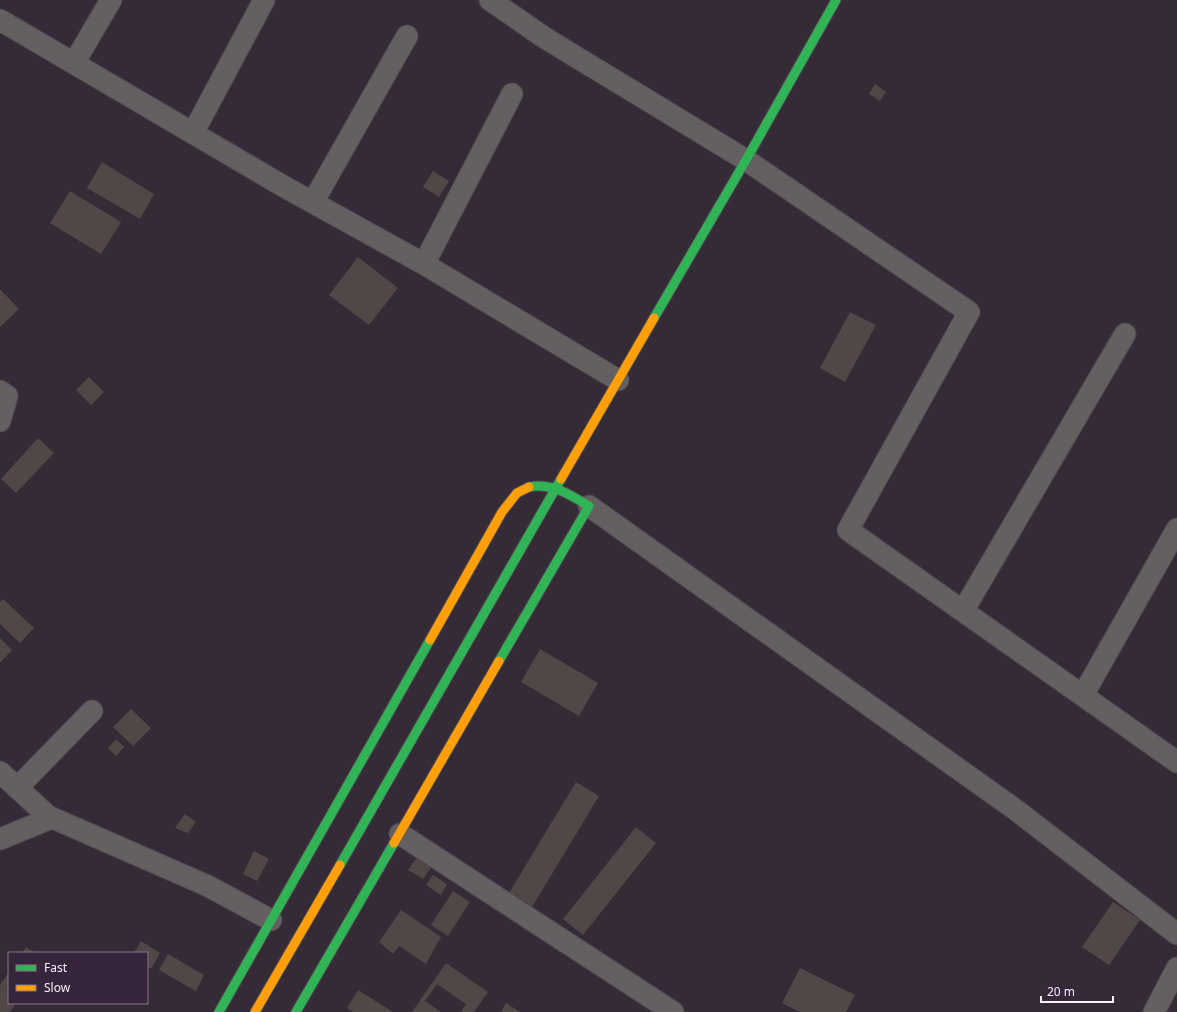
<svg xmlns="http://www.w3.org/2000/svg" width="1177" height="1012" font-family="'Noto Sans',sans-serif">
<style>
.building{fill:#514747}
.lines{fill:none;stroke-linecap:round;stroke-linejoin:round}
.street-casing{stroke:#4f4751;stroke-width:23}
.fast-casing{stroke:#4f4751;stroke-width:11}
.slow-casing{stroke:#4f4751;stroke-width:11}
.street{stroke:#645f60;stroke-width:21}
.fast{stroke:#30b455;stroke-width:9}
.slow{stroke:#ff9f0a;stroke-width:9}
</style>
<rect width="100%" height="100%" fill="#342b36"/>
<path class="building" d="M875,84l11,8 -6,9 -11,-7z
M102,162l52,32 -14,25 -53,-31z
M433,171l16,10 -10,16 -16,-10z
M70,191l51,31 -20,32 -51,-31z
M358,257l40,31 -29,37 -40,-30z
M0,289l19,20 -19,18z
M850,312l26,13 -31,57 -25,-14z
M89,377l15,15 -13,13 -15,-15z
M38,438l16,15 -38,40 -15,-14z
M3,599l31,29 -14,15 -20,-19v-22z
M0,638l12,12 -12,13z
M540,649l58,34 -19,33 -58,-34z
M131,709l20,19 -18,18 -20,-19z
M116,739l8,8 -8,9 -8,-8z
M576,782l23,14 -67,111 -23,-14z
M185,814l11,8 -8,11 -13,-5z
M636,827l20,16 -73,92 -20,-16z
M254,851l15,8 -12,22 -14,-7z
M417,857l15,9 -9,13 -15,-9z
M433,875l14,9 -6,11 -15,-10z
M453,891l17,11 -22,34 -17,-11z
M1113,902l27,18 -31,45 -27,-18z
M401,910l40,27 -15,27 -27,-18 -6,8 -14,-12z
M141,941l19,12 -9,16 -4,-3v-13h-13z
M26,947l9,6h-13z
M168,954l36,21 -8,16 -37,-21z
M446,963l42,29 -14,20h-13l5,-8 -29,-20 -12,17 16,11h-29z
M800,968l55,27 -9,17h-46l-18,-9z
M9,972v31h7l-6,9h-10v-27z
M358,990l35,22h-40l-6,-4z
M506,1003l14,9h-19z"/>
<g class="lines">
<g class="street-casing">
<path id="street" d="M490,0l55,38 201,122 223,152 -121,218 329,232
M0,20l283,166 141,78 194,116
M74,63l37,-63
M193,133l71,-133
M313,202l94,-166
M424,264l88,-170
M0,391l7,5 -7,25
M589,506l427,304 161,124
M963,611l162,-277
M1083,695l94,-166
M0,772l48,44 160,70 63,34
M17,788l75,-77
M400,834l273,178
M0,839l49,-20 -1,-3
M1154,1012l23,-44"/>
</g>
<g class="fast-casing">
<path id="fast" d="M654,318l92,-158 90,-160
M499,661l90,-155c-19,-11 -37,-24 -60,-19
M340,865l221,-386
M219,1012l211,-372
M296,1012l98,-169"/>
</g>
<g class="slow-casing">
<path id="slow" d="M561,479l93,-161
M430,640l72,-128 15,-19 12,-6
M394,843l105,-182
M255,1012l85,-147"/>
</g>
<use href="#street" class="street"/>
<use href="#fast" class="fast"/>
<use href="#slow" class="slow"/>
</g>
<rect x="8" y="952" width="140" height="52" fill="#37263b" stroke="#847688"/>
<rect x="16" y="965" width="20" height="6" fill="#30b455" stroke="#847688"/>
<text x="44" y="972" font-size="12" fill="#f8edfb">Fast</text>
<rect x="16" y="985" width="20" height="6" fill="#ff9f0a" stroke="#847688"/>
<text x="44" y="992" font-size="12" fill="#f8edfb">Slow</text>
<path d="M1041 996v6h72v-6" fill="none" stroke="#f8edfb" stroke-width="2"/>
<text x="1047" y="996" font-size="12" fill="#f8edfb" stroke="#37263b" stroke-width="3" paint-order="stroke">20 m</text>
</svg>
